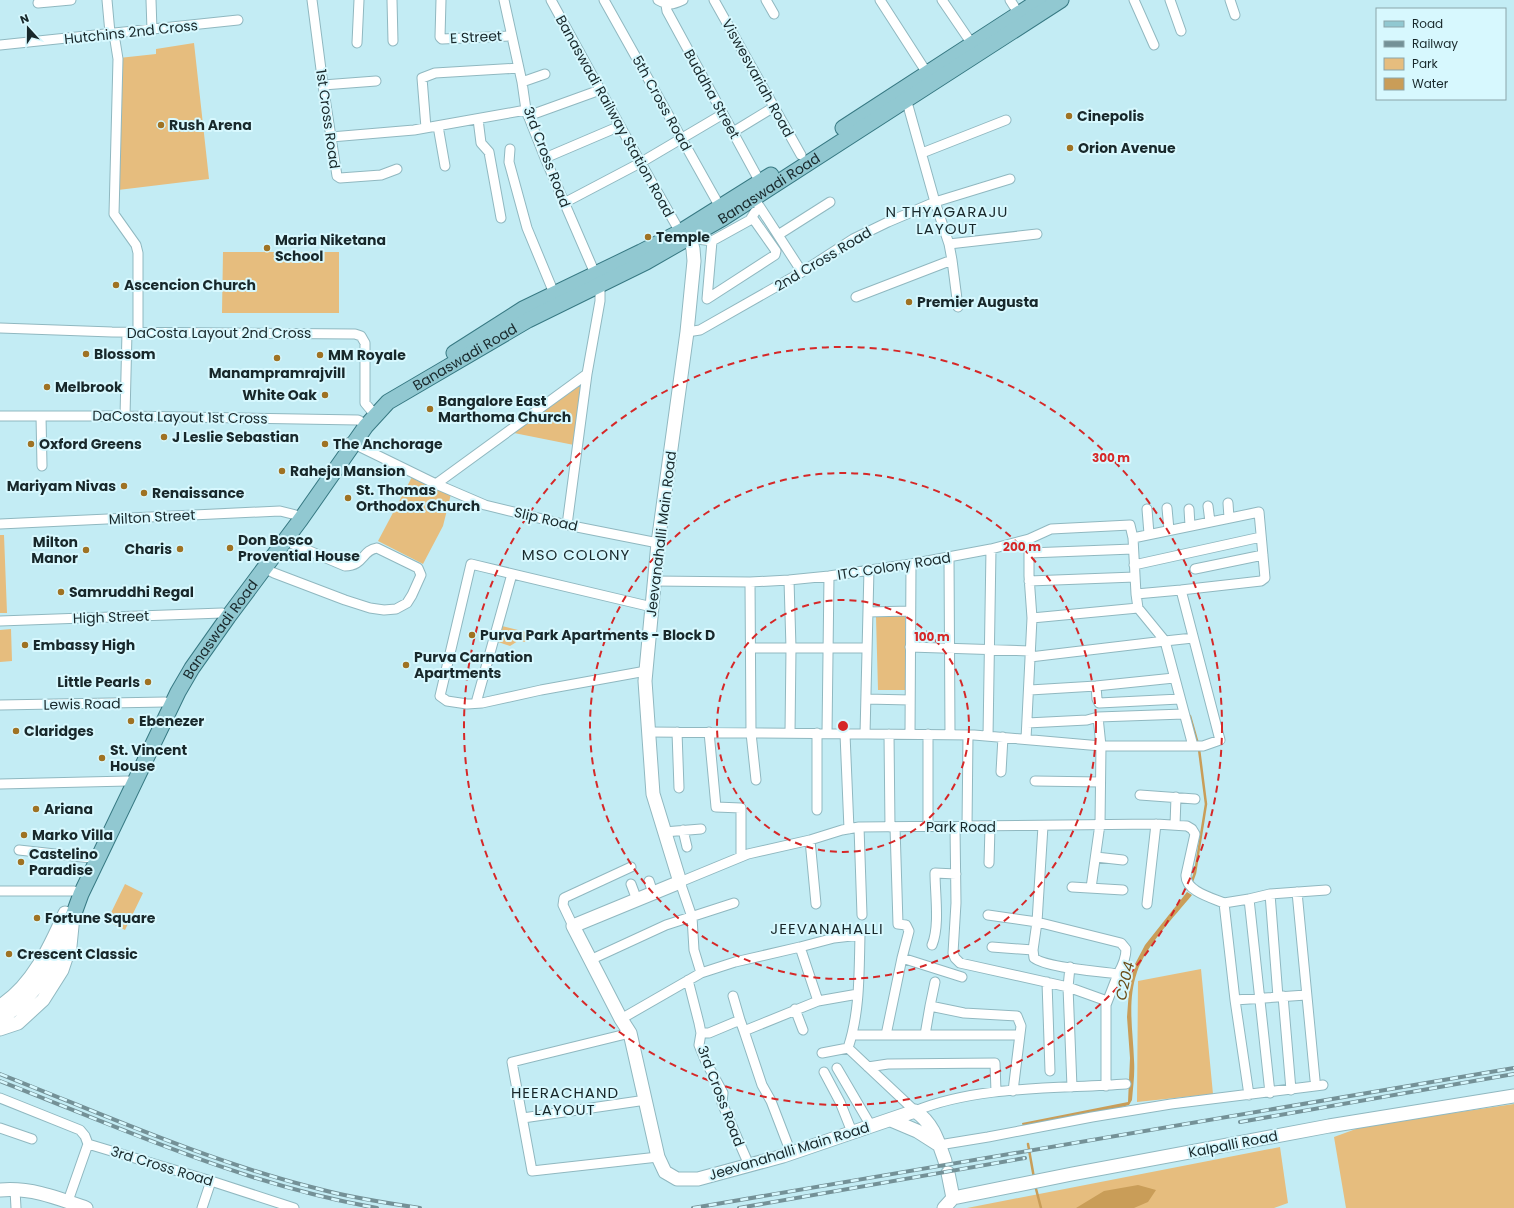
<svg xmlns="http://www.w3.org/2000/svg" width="1514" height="1208" font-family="Poppins,sans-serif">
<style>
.green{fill:#e6bd7e}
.water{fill:#c99d58}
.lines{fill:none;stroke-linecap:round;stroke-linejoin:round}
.stream{stroke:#c99d58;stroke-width:2.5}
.street-casing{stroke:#90b8c0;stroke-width:11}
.secondary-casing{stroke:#90b8c0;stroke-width:15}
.primary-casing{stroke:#377983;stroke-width:17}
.street{stroke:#fff;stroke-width:9}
.secondary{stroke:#fff;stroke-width:13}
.primary{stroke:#91c8d1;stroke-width:15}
.rail-casing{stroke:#749197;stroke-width:4}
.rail{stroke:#d7f8fe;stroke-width:2.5;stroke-dasharray:8;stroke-linecap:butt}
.ring{fill:none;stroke:#d62828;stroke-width:2;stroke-dasharray:7 5}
.poi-dot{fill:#9f7223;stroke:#d7f8fe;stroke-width:1.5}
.labels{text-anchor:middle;stroke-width:4;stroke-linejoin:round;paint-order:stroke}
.street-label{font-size:14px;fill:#18282b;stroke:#d7f8fe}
.poi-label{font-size:14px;font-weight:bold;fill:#18282b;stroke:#d7f8fe;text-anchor:start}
.neighbourhood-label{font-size:15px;letter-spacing:1px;fill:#18282b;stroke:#d7f8fe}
.water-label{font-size:15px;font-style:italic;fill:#694b16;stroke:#d7f8fe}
.centre{fill:#d62828;stroke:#d7f8fe;stroke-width:2}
.ring-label{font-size:12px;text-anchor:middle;font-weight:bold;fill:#d62828;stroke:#d7f8fe;stroke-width:4;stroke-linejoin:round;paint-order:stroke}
</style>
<rect width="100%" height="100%" fill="#c3ecf4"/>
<path class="green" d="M194,43l15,136 -91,11 1,-132 37,-4v-5z
M223,252h116v61h-117z
M582,383l-8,62 -60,-12z
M412,477l39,17 -8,32 -20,38 -45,-23z
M0,535h4l3,78h-7z
M905,616l1,74h-28l-2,-73z
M502,626l24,6 2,8 -3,2 -7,-1 -8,5 -12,-4z
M11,629l1,32 -12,1v-32z
M125,884l18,9 -18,37 -18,-9z
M1201,969l12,125 -76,8 1,-121z
M1514,1104v104h-168l-12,-71 30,-11z
M1280,1147l8,56 -14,5h-307z"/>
<path class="water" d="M1187,892l5,3c-18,22 -46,51 -55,77 -10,30 -4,58 -3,88 1,14 -1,27 -2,40l-3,5 -11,3 -95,19 -1,-4 106,-21 2,-44 -3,-41 2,-27 6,-26 10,-19z
M1138,1185l18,5 -8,12 -14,6h-58l28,-17z"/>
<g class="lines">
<path class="stream" d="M1190,716l8,28
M1191,884l4,-11 11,-69 -7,-55
M1028,1144l6,34
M1035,1185l6,23"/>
<g class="street-casing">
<path id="street" d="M107,0l3,33
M151,0l1,30
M312,0l11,85 14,91 3,2 41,-3 16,-6
M392,0l1,41
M441,0l-1,37 2,2 70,-3
M504,0l18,82 4,28 19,48 55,127v16l-13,73 -20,151
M551,0l69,126 60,106
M604,0l116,207
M658,0c11,6 14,5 25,0
M714,0l87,155
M766,0l8,14
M880,0l47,73
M942,0l30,44
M1010,0l9,14
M1134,0l20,45
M1170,0l11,31
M1230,0l5,15
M38,3l33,-3
M666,5l1,6 93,171
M114,34l4,25 -4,155 22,31 2,8v80
M357,43l2,-43
M0,45l238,-25
M522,82l23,-8
M323,85l53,-4
M905,95l30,107 14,42 3,16 6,47
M528,116l72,-26
M478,119l3,24 8,9 12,66
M438,126l7,40
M426,128l-4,-50 13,-5 84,-5
M733,132l41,-25
M331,137l83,-7 112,-20
M510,149l-1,13 18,66 29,70
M922,153l84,-33
M545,158l75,-32
M754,198l48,74
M564,203l76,-40 83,-49
M778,235l52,-33
M690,238l22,3 38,-21 5,-8
M712,241l-5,58 68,-44 1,-4 -24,-34
M949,244l88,-10
M856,297l96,-37
M0,328l112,4 243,2 6,2 4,7v60l11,13
M687,332l13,-2 102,-58 51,-33 35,-17 47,-20 75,-23
M0,416h125l233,4 2,1
M41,416l1,50
M125,416l2,-84
M350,442l86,42 151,-110
M436,484l49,21 82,20 91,18
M1228,503l1,15
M1208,506l2,16
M1167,508l2,22
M1147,509l2,25
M1189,509l1,17
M0,524l280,-13 16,4 5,4
M1133,538l126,-26 6,66 -4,3 -80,9 -45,4
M1029,553l104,-4
M949,558l1,177
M1134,565l127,-28
M264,568l10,5 71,27 25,8 14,2 12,-1 11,-6 5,-8 9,-20 -3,-7 -41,-20c-15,2 -13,18 -32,18l-52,-22 -7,-6
M1195,569l68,-14
M789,580l2,68 -1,85
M654,581l96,1 39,-2 40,-4 82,-12 80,-15 38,-10 22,-10 79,-4 3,13 3,56 2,14 27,33 28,-3
M1029,581l106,-4
M750,582l1,151 5,47
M868,612l42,-1
M1032,618l106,-10
M0,621l222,-8
M910,647l120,4
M750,648h117
M1030,657l135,-16 28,105
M646,671l-105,19 -59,13 -15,1 -20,-3 -7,-5 31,-132 181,43
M1096,686l1,13 2,4 81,-4
M1030,690l66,-4 78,-8
M866,699l44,1
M476,703l36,-129
M0,705l165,-3
M1027,723l60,-3 11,-3 86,-3
M649,732l325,3 127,11h102l17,-6 -39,-150
M677,732l2,56
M709,732l7,75 25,1v48
M817,733v77
M827,733l2,-157
M845,734l4,95
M865,734l4,-165
M889,734l1,93
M910,734l1,-170
M988,736l3,-187
M1026,739l6,-121 -3,-42v-37
M1001,772l2,-35
M1035,781l65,1
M0,784l128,-3
M1140,795l55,4
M1175,825l1,-28
M859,827l3,88
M928,827v-93
M955,827l1,76 -3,50 2,5 5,5 108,24 39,14
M967,827l1,-92
M683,830l4,17
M664,832l37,-3
M810,840l6,64
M19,850l72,8
M1096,857l27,3
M989,863l1,-36
M649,881l4,12
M631,884l6,16
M1072,887l51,3
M1091,888l9,-64 1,-78 -3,-29
M0,891h74
M1297,892l18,188
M1270,894l8,103
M1249,899l21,-5 56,-4
M1224,903l25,-4 21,194
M1147,904l9,-80
M988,915l49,7 84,21 5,6c0,9 -4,18 -8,25 -19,-3 -71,-6 -84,-16l-1,-8 4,-28 6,-96
M573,926l-10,-21 1,-7 67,-31
M932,945c8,-19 3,-51 3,-72l21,1
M800,947l18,54
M992,947l41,3
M902,958l60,19
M590,960l76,-35 68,-22
M1070,967l-2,20 4,100
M701,973l-7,-23 -2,-33 -12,-35 68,-28 62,-14 32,-10 17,-3 297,-3 31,2 5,3 3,5 -9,41c-1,16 26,23 38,28l11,97 14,95
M688,980l11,43 2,10 -2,12 7,17 17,31 -1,10 27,62
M1047,982l3,89
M733,996l7,24
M1283,996l8,94
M1235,1000l71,-5
M930,1006l5,-24
M795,1009l8,21
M621,1019l80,-46 34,-11 65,-15 34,-9 26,-3c-1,38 0,77 -12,113l67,63c63,-26 143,-22 211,-27
M744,1031l18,54 9,16 20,52
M630,1033l-118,29 20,109 126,-14
M701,1033h8l31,-13 4,11 74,-30 40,-7
M852,1035h167
M886,1035l16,-77 7,-27 -3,-6 -8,-1 -3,-97
M925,1035l5,-29 34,7 53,3 4,10 -8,65
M822,1053l26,-5
M868,1067l20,-3 107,-1 1,29
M837,1068l34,58
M824,1072l16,30 12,30
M1106,1086v-81l12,-31
M0,1098l80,32 5,6 3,8
M523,1118l123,-18
M0,1128l32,11
M88,1144l123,37 83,27
M939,1145l49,-8 104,-20 79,-13 152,-19
M15,1190l1,18
M68,1201l20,-57
M202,1208l9,-27"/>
</g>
<g class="secondary-casing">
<path id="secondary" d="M690,238l3,11 1,12 -7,71 -29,211 -13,138 8,113 27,88 -107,44 48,93 9,14 28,124 7,15 12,7h21l85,-23 132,-45c18,12 23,30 30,50
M0,1006c32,-20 50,-59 65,-93
M0,1018c29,-14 56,-54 66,-84
M0,1029l18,-6 25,-23 19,-30 8,-24 3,-30
M891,1120l26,11 22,14
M948,1173l5,25
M0,1190c30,-3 58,8 86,18
M953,1198l119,-24 257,-48 185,-30
M944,1208l9,-10"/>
</g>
<g class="primary-casing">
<g id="primary">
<path d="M843,128l197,-128"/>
<path d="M454,353l69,-44 118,-57 39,-20 91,-57"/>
<path id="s1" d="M73,916l8,-22 97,-202 14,-24 36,-51 73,-98 65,-93 22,-24 140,-82 118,-58 77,-44 338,-218"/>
</g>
</g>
<use href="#street" class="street"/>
<use href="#secondary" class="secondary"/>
<use href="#primary" class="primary"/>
<g class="rail-casing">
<path id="rail" d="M0,1074c105,41 209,88 319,115 33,9 67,14 101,19
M0,1081c123,48 245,104 377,127
M1240,1122l274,-48
M693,1208l821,-140
M739,1208l286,-50"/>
</g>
<use href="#rail" class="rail"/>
</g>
<g class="ring">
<circle cx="843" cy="726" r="126"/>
<circle cx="843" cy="726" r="253"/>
<circle cx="843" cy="726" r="379"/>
</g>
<g class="poi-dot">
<circle cx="1069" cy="116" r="4"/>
<circle cx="161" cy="125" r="4"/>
<circle cx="1070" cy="148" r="4"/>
<circle cx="648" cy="237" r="4"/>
<circle cx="267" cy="248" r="4"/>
<circle cx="116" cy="285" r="4"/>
<circle cx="909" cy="302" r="4"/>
<circle cx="86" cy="354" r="4"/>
<circle cx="320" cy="355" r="4"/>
<circle cx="277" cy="358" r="4"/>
<circle cx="47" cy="387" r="4"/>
<circle cx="325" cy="395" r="4"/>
<circle cx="430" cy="409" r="4"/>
<circle cx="164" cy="437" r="4"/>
<circle cx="31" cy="444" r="4"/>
<circle cx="325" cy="444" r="4"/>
<circle cx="282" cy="471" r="4"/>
<circle cx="124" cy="486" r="4"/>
<circle cx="144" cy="493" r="4"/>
<circle cx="348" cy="498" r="4"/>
<circle cx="230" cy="548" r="4"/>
<circle cx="180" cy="549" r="4"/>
<circle cx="86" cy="550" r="4"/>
<circle cx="61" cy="592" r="4"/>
<circle cx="472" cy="635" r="4"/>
<circle cx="25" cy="645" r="4"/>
<circle cx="406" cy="665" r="4"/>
<circle cx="148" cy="682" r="4"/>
<circle cx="131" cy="721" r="4"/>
<circle cx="16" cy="731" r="4"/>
<circle cx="102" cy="758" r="4"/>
<circle cx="36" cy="809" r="4"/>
<circle cx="24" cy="835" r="4"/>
<circle cx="21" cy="862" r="4"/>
<circle cx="37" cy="918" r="4"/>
<circle cx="9" cy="954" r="4"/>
</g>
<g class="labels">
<g class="street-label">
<text transform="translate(131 32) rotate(-6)" y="5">Hutchins 2nd Cross</text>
<text transform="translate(476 37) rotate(-3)" y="5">E Street</text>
<text transform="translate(758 78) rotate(61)" y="5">Viswesvariah Road</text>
<text transform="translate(712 94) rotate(61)" y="5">Buddha Street</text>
<text transform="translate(662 103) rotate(61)" y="5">5th Cross Road</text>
<text transform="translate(615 116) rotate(61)" y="5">Banaswadi Railway Station Road</text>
<text transform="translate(328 119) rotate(82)" y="5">1st Cross Road</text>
<text transform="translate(547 157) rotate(69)" y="5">3rd Cross Road</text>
<text dy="5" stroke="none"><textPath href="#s1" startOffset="1043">Banaswadi Road</textPath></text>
<text transform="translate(823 259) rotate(-31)" y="5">2nd Cross Road</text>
<text x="219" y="338">DaCosta Layout 2nd Cross</text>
<text dy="5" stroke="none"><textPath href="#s1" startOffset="695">Banaswadi Road</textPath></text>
<text transform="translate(180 417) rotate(1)" y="5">DaCosta Layout 1st Cross</text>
<text transform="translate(152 517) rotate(-3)" y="5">Milton Street</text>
<text transform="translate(546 519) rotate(13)" y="5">Slip Road</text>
<text transform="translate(661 534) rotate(-83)" y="5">Jeevanahalli Main Road</text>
<text transform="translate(894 566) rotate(-9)" y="5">ITC Colony Road</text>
<text transform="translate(111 617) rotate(-2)" y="5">High Street</text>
<text dy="5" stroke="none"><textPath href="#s1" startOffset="323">Banaswadi Road</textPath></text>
<text transform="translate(82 704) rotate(-1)" y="5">Lewis Road</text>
<text x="961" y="832">Park Road</text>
<text transform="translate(721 1096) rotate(69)" y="5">3rd Cross Road</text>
<text transform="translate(1233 1144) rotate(-11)" y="5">Kalpalli Road</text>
<text transform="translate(789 1151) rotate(-17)" y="5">Jeevanahalli Main Road</text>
<text transform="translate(162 1166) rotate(17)" y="5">3rd Cross Road</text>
</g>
<g class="poi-label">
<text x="1077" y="121">Cinepolis</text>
<text x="169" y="130">Rush Arena</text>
<text x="1078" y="153">Orion Avenue</text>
<text x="656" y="242">Temple</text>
<text x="275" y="245">Maria Niketana<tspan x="275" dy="16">School</tspan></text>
<text x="124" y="290">Ascencion Church</text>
<text x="917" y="307">Premier Augusta</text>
<text x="94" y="359">Blossom</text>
<text x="328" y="360">MM Royale</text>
<text x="277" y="378" text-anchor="middle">Manampramrajvill</text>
<text x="55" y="392">Melbrook</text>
<text x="317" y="400" text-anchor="end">White Oak</text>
<text x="438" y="406">Bangalore East<tspan x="438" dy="16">Marthoma Church</tspan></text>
<text x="172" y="442">J Leslie Sebastian</text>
<text x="39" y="449">Oxford Greens</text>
<text x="333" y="449">The Anchorage</text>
<text x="290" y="476">Raheja Mansion</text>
<text x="116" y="491" text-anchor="end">Mariyam Nivas</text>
<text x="356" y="495">St. Thomas<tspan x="356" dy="16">Orthodox Church</tspan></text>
<text x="152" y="498">Renaissance</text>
<text x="238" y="545">Don Bosco<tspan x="238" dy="16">Provential House</tspan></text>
<text x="78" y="547" text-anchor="end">Milton<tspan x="78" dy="16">Manor</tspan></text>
<text x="172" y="554" text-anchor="end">Charis</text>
<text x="69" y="597">Samruddhi Regal</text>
<text x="480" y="640">Purva Park Apartments - Block D</text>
<text x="33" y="650">Embassy High</text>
<text x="414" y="662">Purva Carnation<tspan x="414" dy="16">Apartments</tspan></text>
<text x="140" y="687" text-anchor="end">Little Pearls</text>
<text x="139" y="726">Ebenezer</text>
<text x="24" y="736">Claridges</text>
<text x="110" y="755">St. Vincent<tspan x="110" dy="16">House</tspan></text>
<text x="44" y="814">Ariana</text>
<text x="32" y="840">Marko Villa</text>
<text x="29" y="859">Castelino<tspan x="29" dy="16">Paradise</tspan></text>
<text x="45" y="923">Fortune Square</text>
<text x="17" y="959">Crescent Classic</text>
</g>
<g class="neighbourhood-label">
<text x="947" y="217">N THYAGARAJU<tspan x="947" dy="17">LAYOUT</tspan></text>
<text x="576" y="560">MSO COLONY</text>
<text x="827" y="934">JEEVANAHALLI</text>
<text x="565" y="1098">HEERACHAND<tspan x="565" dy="17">LAYOUT</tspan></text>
</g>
<g class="water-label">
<text transform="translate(1125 981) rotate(-77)" y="5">C204</text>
</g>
</g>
<circle cx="843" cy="726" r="6" class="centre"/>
<g class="ring-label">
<text x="1111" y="462">300 m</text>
<text x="1022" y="551">200 m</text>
<text x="932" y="641">100 m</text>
</g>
<rect x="1376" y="8" width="130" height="92" fill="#d7f8fe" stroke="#8ba5aa"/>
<rect x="1384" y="21" width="20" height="6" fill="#91c8d1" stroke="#8ba5aa"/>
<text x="1412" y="28" font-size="12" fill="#18282b">Road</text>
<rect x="1384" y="41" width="20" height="6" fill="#749197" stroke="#8ba5aa"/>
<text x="1412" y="48" font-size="12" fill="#18282b">Railway</text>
<rect x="1384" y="58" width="20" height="12" fill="#e6bd7e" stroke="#8ba5aa"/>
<text x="1412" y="68" font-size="12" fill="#18282b">Park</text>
<rect x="1384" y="78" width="20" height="12" fill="#c99d58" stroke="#8ba5aa"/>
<text x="1412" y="88" font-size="12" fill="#18282b">Water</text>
<g transform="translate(28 28) rotate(339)" stroke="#d7f8fe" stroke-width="3" paint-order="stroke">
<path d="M0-3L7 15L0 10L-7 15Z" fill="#18282b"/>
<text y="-6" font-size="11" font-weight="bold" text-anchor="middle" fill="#18282b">N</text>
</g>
</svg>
